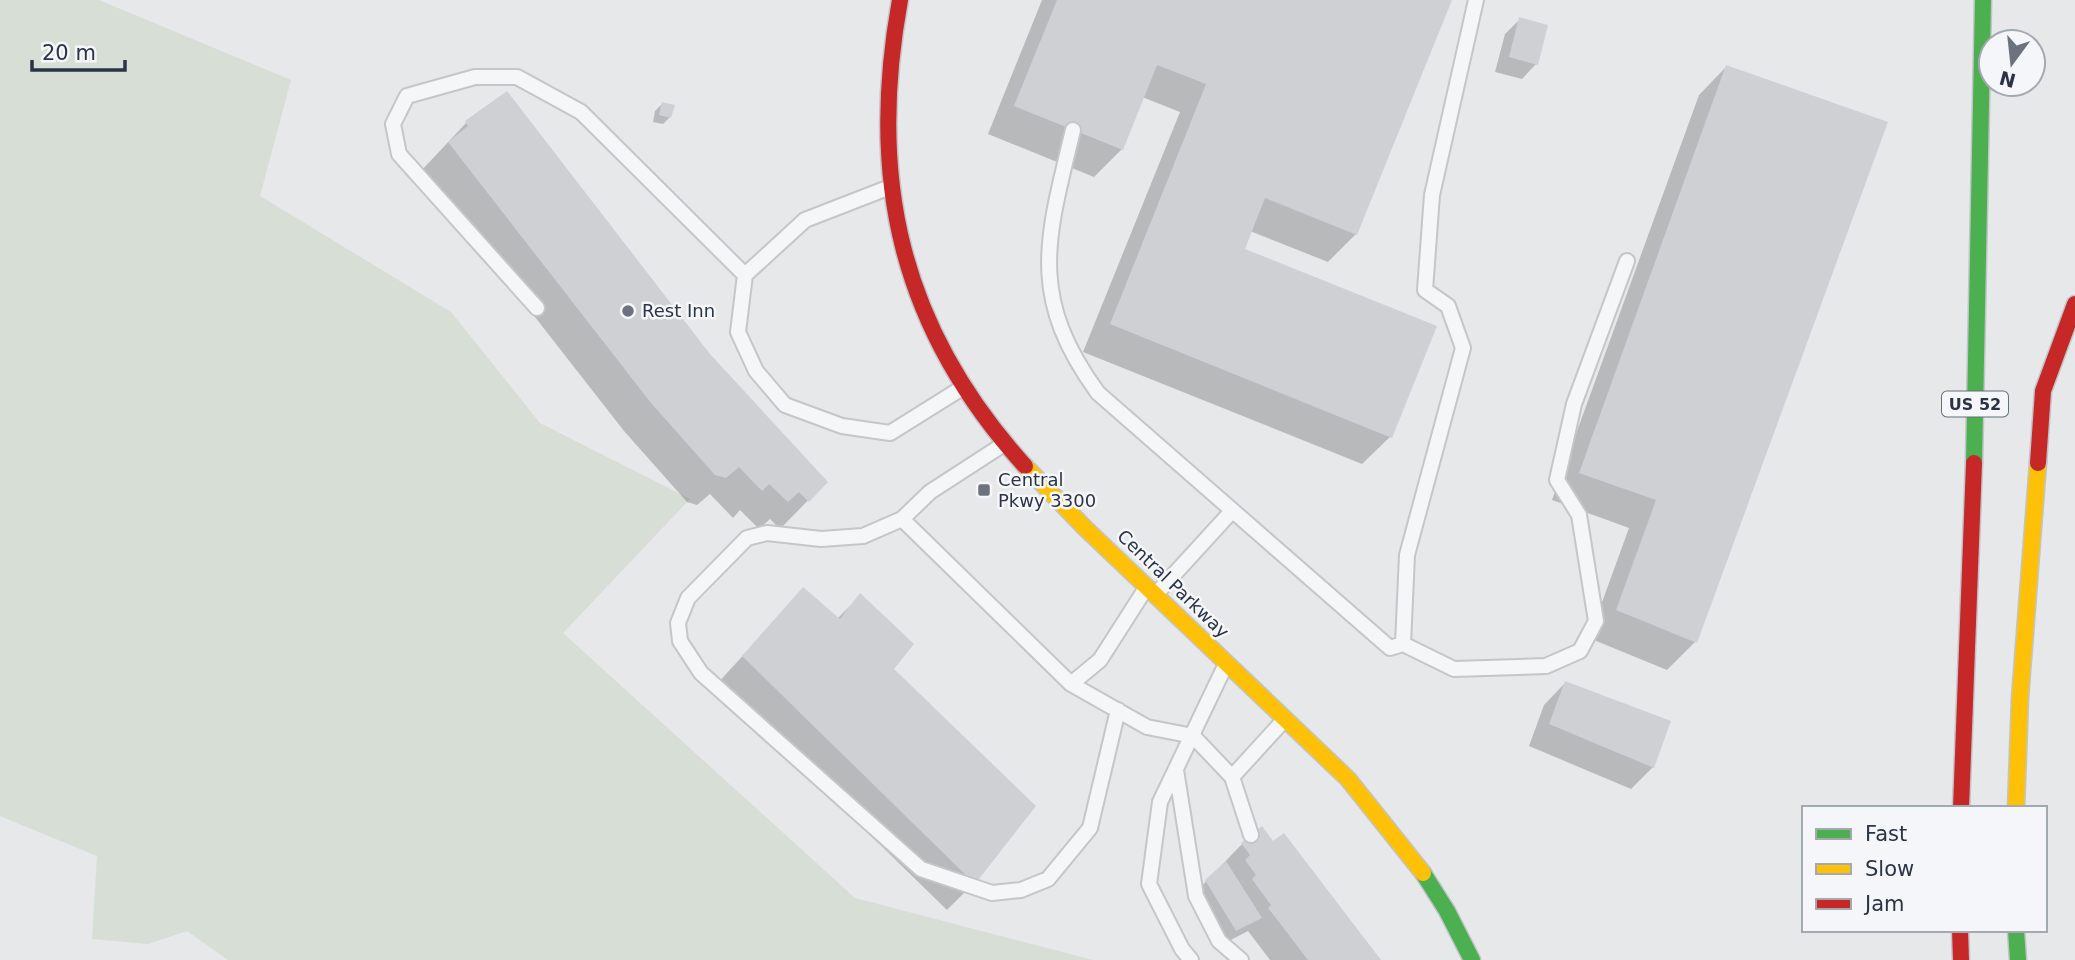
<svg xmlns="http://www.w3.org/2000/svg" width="2075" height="960" font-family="'DejaVu Sans',sans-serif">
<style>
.green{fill:#d6ded6}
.shadow{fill:#0003}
.building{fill:#ced0d3}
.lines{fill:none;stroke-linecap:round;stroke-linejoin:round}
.lane-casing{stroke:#c4c6c8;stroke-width:18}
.fast-casing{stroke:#c2c5c8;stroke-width:19}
.slow-casing{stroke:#c2c5c8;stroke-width:19}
.jam-casing{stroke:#c2c5c8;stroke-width:19}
.lane{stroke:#f5f6f7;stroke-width:14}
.fast{stroke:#4caf50;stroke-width:16}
.slow{stroke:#ffc107;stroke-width:16}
.jam{stroke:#c62828;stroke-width:16}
.poi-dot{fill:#6c737f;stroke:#f4f6f9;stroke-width:2.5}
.labels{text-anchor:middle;stroke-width:5;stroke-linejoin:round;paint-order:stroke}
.shield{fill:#f4f6f9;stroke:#676e7b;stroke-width:2}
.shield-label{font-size:16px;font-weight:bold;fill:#2b3445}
.poi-label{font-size:18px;fill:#2b3445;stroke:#f4f6f9;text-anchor:start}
.street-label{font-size:18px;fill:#2b3445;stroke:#f4f6f9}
</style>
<rect width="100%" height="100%" fill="#e6e8ea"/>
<path class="green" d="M0,0h99l192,80 -31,116 191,116 89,111 150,76 -127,134 292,265 238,62h-865l-41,-29 -39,13 -56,-5 5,-83 -97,-40z"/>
<path class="shadow" d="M1042,0h408l-94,234 -28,28 -78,-31 -7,19 147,187 -28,27 -279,-112 97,-240 -38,-15 -20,52 -28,28 -106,-43z
M1520,19l16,45 -14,15 -27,-7 10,-38z
M1726,67l-31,575 -28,28 -78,-32 40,-110 -77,-28 147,-405z
M662,104l8,13 -7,7 -10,-2 2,-11z
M466,123l243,232 117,127 -46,47 -10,-10 -11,10 -19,-19 -7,8 -23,-24 -13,11 -10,-3 -63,-71 -203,-260z
M803,590l34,29 23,-23 114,287 -27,27 -231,-225z
M1565,683l88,84 -22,22 -102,-43 15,-41z
M1273,843l106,117h-109l-22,-29 -27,14 -29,-49 50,-52z"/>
<path class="building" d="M1057,0h395l-95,235 -92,-37 -20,51 192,77 -45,112 -282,-114 96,-240 -49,-19 -34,85 -109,-44z
M1519,17l29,8 -10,40 -29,-8z
M1726,65l162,57 -191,521 -81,-33 40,-110 -77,-27z
M507,91l203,263 118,128 -19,20 -10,-10 -11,10 -19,-18 -7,7 -23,-24 -13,11 -11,-3 -64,-72 -203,-261 20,-16 -3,-5z
M662,102l13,3 -4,13 -12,-3z
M803,587l37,32 20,-26 54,51 -20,25 142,137 -61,78 -233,-228z
M1565,681l106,40 -17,47 -105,-44z
M1262,826l11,15 11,-8 97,127h-73l-40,-52 3,-3 -19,-26 4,-4 -11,-15 5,-5 -9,-12z
M1226,861l36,57 -26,13 -31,-51z"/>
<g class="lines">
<g class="lane-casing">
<path id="lane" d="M1073,130c-26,108 -46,166 25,263l292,255 13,-4 51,25 92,-3 34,-15 16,-30 -17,-106 -22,-35 17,-76 53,-143
M890,187l-85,33 -60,55 -7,57 18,39 29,34 57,21 48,7 72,-45
M537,308l-138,-154 -6,-30 14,-28 68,-19h42l64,35 164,163
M1004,444l-74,48 -28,27 -39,17 -42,3 -54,-6 -20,5 -59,60 -10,25 2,18 21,32 220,196 71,24 29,-3 27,-11 42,-51 28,-118
M902,519l169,165 76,43 46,9 39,41 19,58
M1157,593l75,-82
M1403,644l4,-89 56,-207 -15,-42 -23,-16 7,-95 44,-195
M1071,684l29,-24 46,-72
M1176,770l20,126 23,45 22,19
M1232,777l53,-58
M1191,960l-9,-11 -33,-65 11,-82 66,-138"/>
</g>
<g class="fast-casing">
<path id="fast" d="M1974,463l9,-463
M1423,873l24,38 25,49
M2016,930l2,30"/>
</g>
<g class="slow-casing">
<path id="slow" d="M1025,466l60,62 263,251 75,94
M2016,808l4,-110 18,-235"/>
</g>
<g class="jam-casing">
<path id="jam" d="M900,0c-33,180 1,329 125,466
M2038,463l5,-72 32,-87
M1961,808l13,-345
M1960,930l1,30"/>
</g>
<use href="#lane" class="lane"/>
<use href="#fast" class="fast"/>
<use href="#slow" class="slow"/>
<use href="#jam" class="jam"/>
</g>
<g class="poi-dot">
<circle cx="628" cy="311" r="7"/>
<rect x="977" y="483" width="14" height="14" rx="3.5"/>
</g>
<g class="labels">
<rect class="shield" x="1942" y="391.5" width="66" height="25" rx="5"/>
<g class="shield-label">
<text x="1975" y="410">US 52</text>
</g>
<g class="poi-label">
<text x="642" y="317">Rest Inn</text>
<text x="998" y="486">Central<tspan x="998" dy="21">Pkwy 3300</tspan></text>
</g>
<g class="street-label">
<text transform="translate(1173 584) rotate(44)" y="6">Central Parkway</text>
</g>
</g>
<rect x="1802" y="806" width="245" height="126" fill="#f4f6f9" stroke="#a4a8b1" stroke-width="2"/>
<rect x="1816" y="829" width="35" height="10" fill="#4caf50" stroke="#a4a8b1" stroke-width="2"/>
<text x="1865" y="841" font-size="21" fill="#2b3445">Fast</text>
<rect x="1816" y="864" width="35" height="10" fill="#ffc107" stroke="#a4a8b1" stroke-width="2"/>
<text x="1865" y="876" font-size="21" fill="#2b3445">Slow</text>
<rect x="1816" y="899" width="35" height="10" fill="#c62828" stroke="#a4a8b1" stroke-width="2"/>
<text x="1865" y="911" font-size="21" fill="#2b3445">Jam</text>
<g transform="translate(2012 63) rotate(195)"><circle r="33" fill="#f4f6f9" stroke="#a4a8b1" stroke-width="2"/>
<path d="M0-5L12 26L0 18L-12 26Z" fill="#6c737f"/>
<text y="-10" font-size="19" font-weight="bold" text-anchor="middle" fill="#2b3445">N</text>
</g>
<path d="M32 60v10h93v-10" fill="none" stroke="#2b3445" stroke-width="3.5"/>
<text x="42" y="60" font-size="21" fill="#2b3445" stroke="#f4f6f9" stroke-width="5" paint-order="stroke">20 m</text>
</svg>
